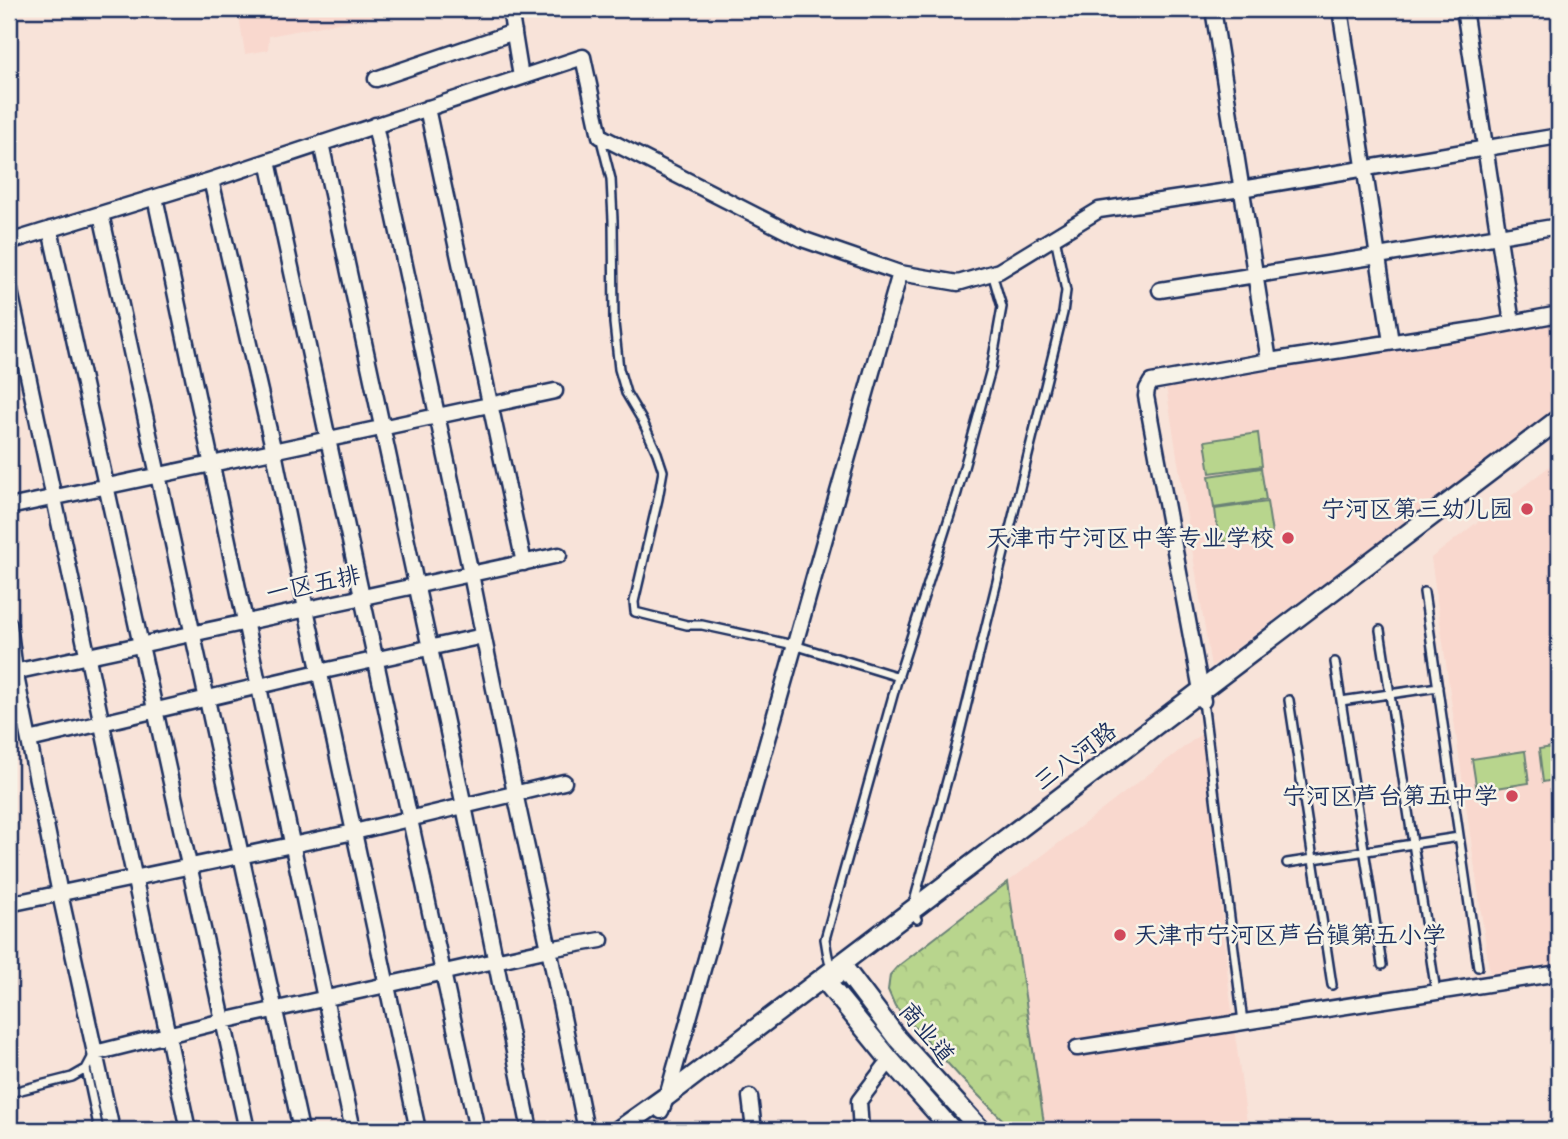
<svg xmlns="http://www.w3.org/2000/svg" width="1568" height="1139" font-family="'Balsamiq Sans','LXGW WenKai TC',sans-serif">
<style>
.built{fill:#f9d8ce}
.forest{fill:url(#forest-crowns);stroke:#6a8276;stroke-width:2}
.pitch{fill:#b8d58d;stroke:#6a8276;stroke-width:2}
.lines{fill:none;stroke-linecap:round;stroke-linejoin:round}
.service-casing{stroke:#1b2f5e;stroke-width:12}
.minor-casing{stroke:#1b2f5e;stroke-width:19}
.tertiary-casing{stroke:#1b2f5e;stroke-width:23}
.service{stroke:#f7f3e8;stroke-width:7}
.minor{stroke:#f7f3e8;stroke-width:14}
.tertiary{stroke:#f7f3e8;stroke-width:18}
.poi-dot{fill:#d1495b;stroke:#f7f3e8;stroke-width:2.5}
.labels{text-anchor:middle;stroke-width:5;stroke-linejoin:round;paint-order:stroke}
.poi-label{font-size:24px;fill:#1b2f5e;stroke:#f7f3e8;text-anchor:end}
.street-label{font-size:24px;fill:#1b2f5e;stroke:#f7f3e8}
</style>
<defs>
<pattern id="forest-crowns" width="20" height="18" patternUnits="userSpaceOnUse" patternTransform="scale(1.75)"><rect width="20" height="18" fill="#b8d58d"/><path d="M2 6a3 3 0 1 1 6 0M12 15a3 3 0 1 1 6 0" fill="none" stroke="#9eb77c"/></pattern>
</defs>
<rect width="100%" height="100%" fill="#f8e3d9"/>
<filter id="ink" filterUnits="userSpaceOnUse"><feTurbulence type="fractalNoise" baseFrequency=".0143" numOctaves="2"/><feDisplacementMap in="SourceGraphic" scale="14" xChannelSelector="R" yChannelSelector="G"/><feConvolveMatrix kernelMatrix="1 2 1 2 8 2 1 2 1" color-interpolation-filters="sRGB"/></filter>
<g filter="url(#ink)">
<path class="built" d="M238,9h173l-142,27 -1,14 -23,4z
M1559,323v85l-348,259 -45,-280z
M1559,459v506l-69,10 -59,-417z
M1205,731l24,258 19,141h-203l-37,-248z"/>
<path class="forest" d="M1008,882l37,248h-32l-51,-51 -67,-73 -7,-16 2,-15 7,-8z"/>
<path class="pitch" d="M1258,433l4,33 -52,7 -5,-32z
M1261,468l5,32 -52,8 -5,-32z
M1267,502l5,32 -53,8 -4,-33z
M1559,746v33l-16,3 -4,-33z
M1525,751l4,32 -52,8 -5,-32z"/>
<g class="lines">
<g class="service-casing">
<path id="service" d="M600,136l11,43 2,41 1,103 5,46 7,24 16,27 15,33 6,18 -5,28 -24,103 1,10 52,13h15l92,20 105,32
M1424,592l54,375
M1380,630l56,362
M1335,662l47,303
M1289,700l43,285
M1203,701l40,321
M1341,701l97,-14
M1287,863l172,-26
M917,919l-5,-10 46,-169 105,-427 3,-22 -11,-54
M839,980c-11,-14 -11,-24 -14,-41l72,-258 60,-188 34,-124 11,-62 -10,-34
M86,1069l13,61
M9,1093l63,-16 14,-8 8,-15"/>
</g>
<g class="minor-casing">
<path id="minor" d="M510,9l11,68
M1213,9l56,352
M1340,9l51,333
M1464,9l48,314
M376,79l138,-47
M427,108l97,455
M375,125l96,449 44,219 34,156 37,181
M321,143l143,663 66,324
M268,161l209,969
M211,180l63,272 32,157 112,521
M155,197l198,933
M101,214l200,916
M50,229l197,901
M9,242l202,-62 372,-123 17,79 202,103 98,34 58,10 41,-12 100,-61 142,-21 318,-53
M9,286l179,844
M1160,290l218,-34 181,-30
M9,507l546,-116
M9,624l6,47 45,223 52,236
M9,673l550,-118
M1203,701l-57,-305 1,-7 4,-7 118,-21 211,-32 79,-15
M29,740l290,-68 164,-36
M9,904l345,-72 210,-50
M1077,1048l482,-75
M95,1053l128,-32 326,-72 52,-9
M750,1097l4,33
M661,1111l6,-15 233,-823
M861,1130l-2,-29 31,-41"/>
</g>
<g class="tertiary-casing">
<path id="tertiary" d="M841,964l56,74 84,92
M823,978l67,82 62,70
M619,1130l48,-34 892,-677"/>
</g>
<use href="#service" class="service"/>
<use href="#minor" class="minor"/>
<use href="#tertiary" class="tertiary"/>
</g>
</g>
<g class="poi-dot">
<circle cx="1527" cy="509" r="7"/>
<circle cx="1288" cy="538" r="7"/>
<circle cx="1512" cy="796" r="7"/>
<circle cx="1120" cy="935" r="7"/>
</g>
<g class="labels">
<g class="poi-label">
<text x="1513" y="517">宁河区第三幼儿园</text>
<text x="1274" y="546">天津市宁河区中等专业学校</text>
<text x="1498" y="804">宁河区芦台第五中学</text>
<text x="1134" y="943" text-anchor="start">天津市宁河区芦台镇第五小学</text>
</g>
<g class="street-label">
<text transform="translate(313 584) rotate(-12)" y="8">一区五排</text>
<text transform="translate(1075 756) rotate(-37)" y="8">三八河路</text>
<text transform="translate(927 1033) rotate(50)" y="8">商业道</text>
</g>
</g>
<rect width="1568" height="1139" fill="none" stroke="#f7f3e8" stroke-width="35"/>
<rect x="18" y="18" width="1533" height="1104" fill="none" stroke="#1b2f5e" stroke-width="2.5" filter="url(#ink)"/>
</svg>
